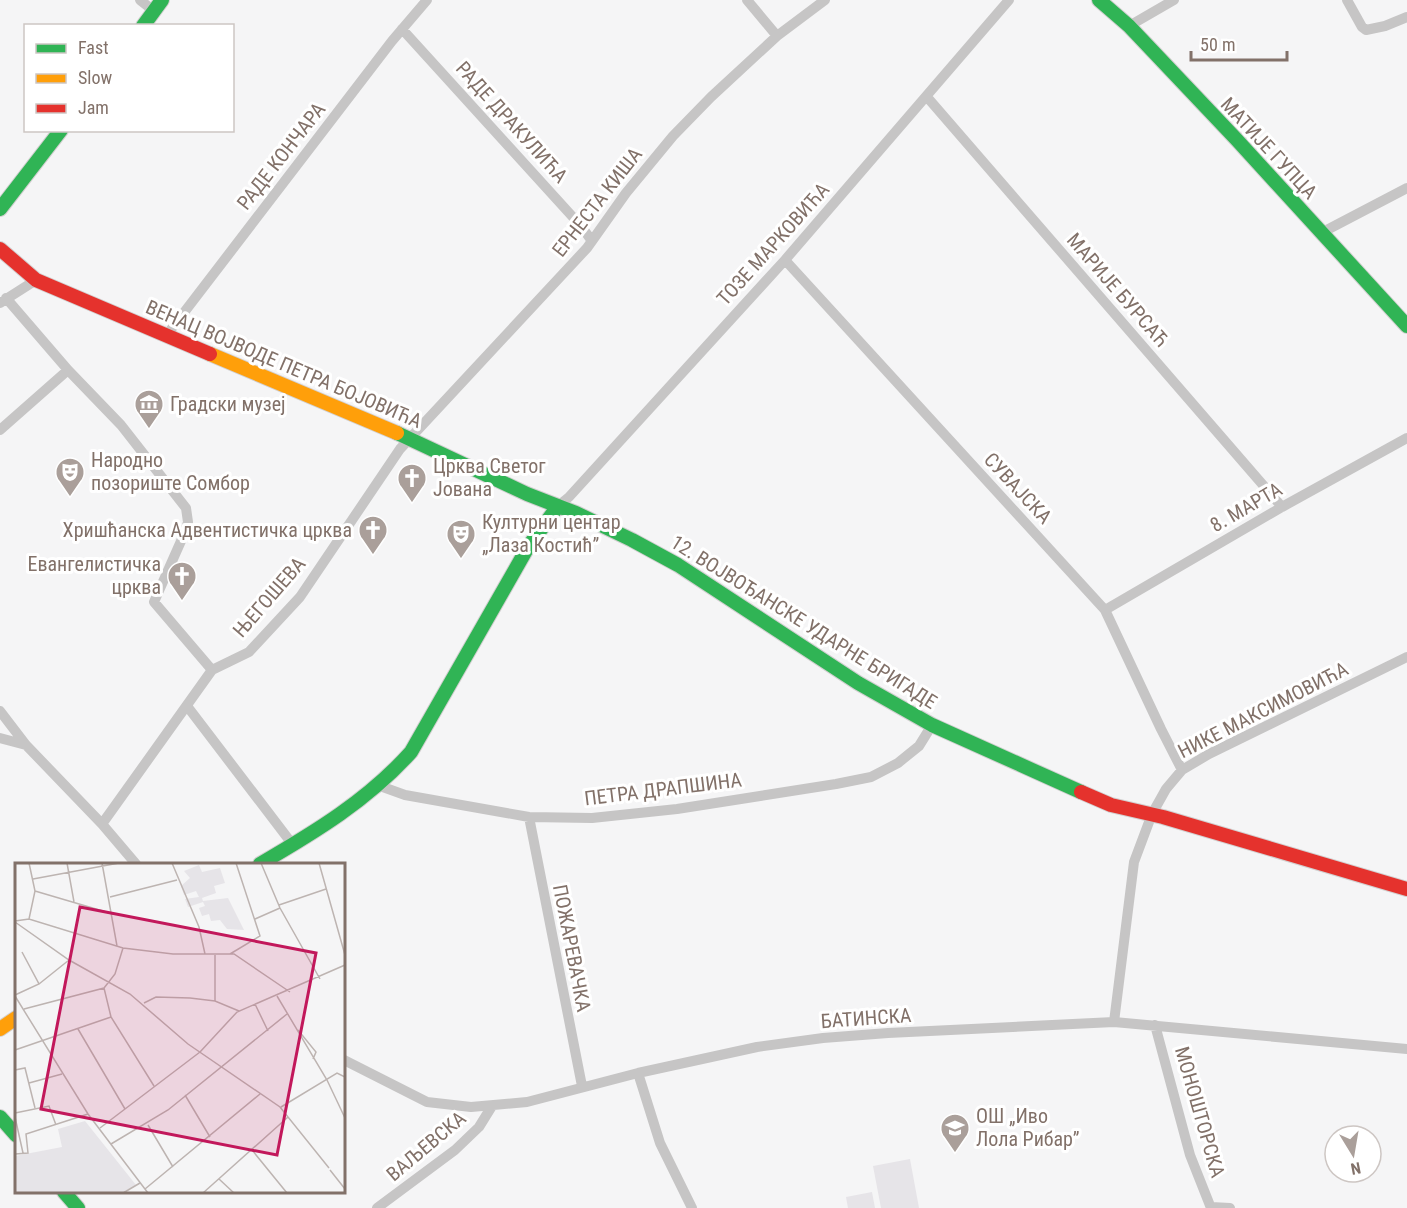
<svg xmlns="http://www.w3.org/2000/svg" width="1407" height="1208" font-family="'Roboto Condensed',sans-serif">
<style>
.green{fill:#e6e4e8}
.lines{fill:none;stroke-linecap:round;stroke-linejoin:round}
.fast-casing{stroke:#d2d0d0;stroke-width:16}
.slow-casing{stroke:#d2d0d0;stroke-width:16}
.jam-casing{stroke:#d2d0d0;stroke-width:16}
.street{stroke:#c6c5c5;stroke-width:10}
.fast{stroke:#30b455;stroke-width:14}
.slow{stroke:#ff9f0a;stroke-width:14}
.jam{stroke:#e5322d;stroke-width:14}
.labels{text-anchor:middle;stroke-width:6;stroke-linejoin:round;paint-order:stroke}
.street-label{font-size:20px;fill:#827169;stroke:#fff}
.poi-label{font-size:20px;fill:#827169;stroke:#fff;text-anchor:start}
.inset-road{fill:none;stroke:#bdb4b1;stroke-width:1.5}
.view{fill:#c2185b;fill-opacity:0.15;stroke:#c2185b;stroke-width:3}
.inset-edge{fill:none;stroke:#827169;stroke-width:3}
</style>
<rect width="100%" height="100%" fill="#f5f5f6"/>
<path class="green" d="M910,1159l9,49h-38l-8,-42z
M872,1192l3,16h-27l-2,-11z"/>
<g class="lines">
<g class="fast-casing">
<path id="fast" d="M1099,0l30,26 108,114 170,186
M143,26l19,-26
M0,209l61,-79
M397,433l130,61 49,19 56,27 46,25 180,118 74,42 149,67
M260,864c55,-32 108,-64 151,-112l117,-205 30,-41
M0,1117l16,18
M64,1192l14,16"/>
</g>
<g class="slow-casing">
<path id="slow" d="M210,354l187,79
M0,1029l16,-11"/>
</g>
<g class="jam-casing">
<path id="jam" d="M0,249l36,31 174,74
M1081,792l30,13 52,12 244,72"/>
</g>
<path class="street" d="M140,0l14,11
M747,0l30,36
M1347,0l15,27 4,3 19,-4 22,-9
M1129,26l45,-26
M402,29l179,197 11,15
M927,97l355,410
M1321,233l86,-45
M785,260l320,350 56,119 21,41
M6,298l62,72 53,55 65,83 2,14 -3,10 -31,70 58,68
M0,303l36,-23
M166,336l226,-295 35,-41
M0,430l68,-60
M558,506l11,-9 216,-237 224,-260
M1105,610l177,-103 125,-69
M187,706l106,139
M0,711l26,34 76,79 34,40
M0,738l26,7
M380,786l25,9 124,22 63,1 85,-9 159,-25 35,-7 27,-14 21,-17 13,-21
M529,817l53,269
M102,824l110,-154 37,-18 51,-55 100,-148 187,-201 39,-55 47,-57 38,-39 66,-61 48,-36
M1114,1022l20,-160 18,-48 14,-25 16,-19 27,-16 198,-97
M1155,1025l35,130 21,53
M344,1060l83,42 44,5 56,-5 111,-29 119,-26 66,-9 65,-5 226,-11 293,27
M638,1073l22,70 32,65
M1211,1207l19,1
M377,1208l78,-58 24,-23 13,-21"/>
<use href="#fast" class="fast"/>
<use href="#slow" class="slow"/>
<use href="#jam" class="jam"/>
</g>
<defs>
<g id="museum-pin" transform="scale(1.5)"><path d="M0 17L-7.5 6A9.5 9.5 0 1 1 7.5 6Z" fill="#aa9f9a" stroke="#fff"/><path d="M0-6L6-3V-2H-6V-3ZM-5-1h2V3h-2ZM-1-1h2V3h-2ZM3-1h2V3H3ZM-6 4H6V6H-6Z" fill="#fff"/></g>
<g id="theatre-pin" transform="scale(1.5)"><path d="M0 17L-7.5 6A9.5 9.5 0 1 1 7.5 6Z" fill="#aa9f9a" stroke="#fff"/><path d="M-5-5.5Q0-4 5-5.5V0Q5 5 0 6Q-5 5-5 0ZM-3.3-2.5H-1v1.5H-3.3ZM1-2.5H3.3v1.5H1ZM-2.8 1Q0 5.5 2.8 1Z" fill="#fff"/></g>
<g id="church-pin" transform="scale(1.5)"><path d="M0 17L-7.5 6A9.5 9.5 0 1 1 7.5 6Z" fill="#aa9f9a" stroke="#fff"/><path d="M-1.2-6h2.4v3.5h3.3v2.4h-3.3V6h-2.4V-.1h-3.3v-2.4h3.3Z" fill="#fff"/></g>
<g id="school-pin" transform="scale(1.5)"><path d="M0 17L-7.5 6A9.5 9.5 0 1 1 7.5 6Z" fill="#aa9f9a" stroke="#fff"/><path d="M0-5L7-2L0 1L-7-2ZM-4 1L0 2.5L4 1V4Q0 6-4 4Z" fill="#fff"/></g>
</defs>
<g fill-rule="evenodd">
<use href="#museum-pin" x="149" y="404"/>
<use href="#theatre-pin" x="70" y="472"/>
<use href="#church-pin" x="412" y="478"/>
<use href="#church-pin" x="373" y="530"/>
<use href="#theatre-pin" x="461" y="534"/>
<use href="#church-pin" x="182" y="576"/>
<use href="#school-pin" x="955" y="1128"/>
</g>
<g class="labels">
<g class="street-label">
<text transform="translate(512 122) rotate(48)" y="7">РАДЕ ДРАКУЛИЋА</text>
<text transform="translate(1269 148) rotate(47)" y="7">МАТИЈЕ ГУПЦА</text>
<text transform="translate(281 156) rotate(-52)" y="7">РАДЕ КОНЧАРА</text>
<text transform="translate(597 202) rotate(-52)" y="7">ЕРНЕСТА КИША</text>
<text transform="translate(773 244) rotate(-48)" y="7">ТОЗЕ МАРКОВИЋА</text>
<text transform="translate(1118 290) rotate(49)" y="7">МАРИЈЕ БУРСАЋ</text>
<text transform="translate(284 364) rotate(23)" y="7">ВЕНАЦ ВОЈВОДЕ ПЕТРА БОЈОВИЋА</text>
<text transform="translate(1018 488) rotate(47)" y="7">СУВАЈСКА</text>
<text transform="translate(1246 507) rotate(-30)" y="7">8. МАРТА</text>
<text transform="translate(269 597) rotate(-49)" y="7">ЊЕГОШЕВА</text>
<text transform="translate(804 622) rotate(32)" y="7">12. ВОЈВОЂАНСКЕ УДАРНЕ БРИГАДЕ</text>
<text transform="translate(1263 710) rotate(-27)" y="7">НИКЕ МАКСИМОВИЋА</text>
<text transform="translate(663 789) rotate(-7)" y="7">ПЕТРА ДРАПШИНА</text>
<text transform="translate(572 948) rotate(79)" y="7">ПОЖАРЕВАЧКА</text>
<text transform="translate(866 1018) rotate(-4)" y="7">БАТИНСКА</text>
<text transform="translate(1200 1112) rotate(74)" y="7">МОНОШТОРСКА</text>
<text transform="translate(426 1146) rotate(-40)" y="7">ВАЉЕВСКА</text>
</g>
<g class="poi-label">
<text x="170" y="411">Градски музеј</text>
<text x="91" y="467">Народно<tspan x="91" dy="23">позориште Сомбор</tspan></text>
<text x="433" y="473">Црква Светог<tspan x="433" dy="23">Јована</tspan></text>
<text x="482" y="529">Културни центар<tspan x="482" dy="23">„Лаза Костић”</tspan></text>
<text x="352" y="537" text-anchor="end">Хришћанска Адвентистичка црква</text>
<text x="161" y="571" text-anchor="end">Евангелистичка<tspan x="161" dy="23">црква</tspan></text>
<text x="976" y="1123">ОШ „Иво<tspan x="976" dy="23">Лола Рибар”</tspan></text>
</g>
</g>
<g transform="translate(15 863)">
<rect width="330" height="330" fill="#f5f5f6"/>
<path d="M184,2l3,7 18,-4 5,15 -11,3 2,7 -14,5 1,3 25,-3 16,32 -17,-1 -7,-9 -9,1 -2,-7 -7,2 -3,-8 6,-2 -2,-4 -15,5 -3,-8 14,-2 -3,-6 -12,4 -3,-9 9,-8 -6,-7zM70,258l51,64 -15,8h-106v-37l47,-9 -4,-18z" fill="#e6e4e8"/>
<path class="inset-road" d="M52,0l7,39M87,0l15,83M157,0l27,64 6,27M246,0l19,45 40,71M304,0l26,92M18,16l86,-16M20,28l78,23M95,34l67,-17M264,42l47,-16M14,56l6,-28 -6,-28M240,56l25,-11M0,58l14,-2 94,29 50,6h61l56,38M0,59l54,38 61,34 58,50 92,63 49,61M215,91l30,-18 -24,-73M24,121l30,-24M89,125l7,29 43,69M0,132l24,-11 -17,-32M0,133l73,118 60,79M262,133l50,84 18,38M200,138v-46M129,140l12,-6 34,1 25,3 24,10M240,141l13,27M9,146l80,-21 11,-14 8,-26M63,166l47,80M283,167l18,22 -3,7M0,187l96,-33M185,189l37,-40 108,-47M0,207l10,-2 10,40M14,220l33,-9M170,232l25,42M266,244l56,-34 8,4M0,250l34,-7 7,19M0,254l8,36M133,262l25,42M85,265l100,-76M96,281l57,-34 119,-96M237,287l35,43M0,291l13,-1 -2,-19 62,-20M315,307l15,19M204,316l15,14M130,326l115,-95M108,330l17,-10M188,330l85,-76"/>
<path class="view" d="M65,44l236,46 -39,202 -236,-46z"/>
<rect width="330" height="330" class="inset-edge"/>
</g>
<rect x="24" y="24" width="210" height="108" fill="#ffffff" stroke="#cdc6c3" stroke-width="1.5"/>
<rect x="36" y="44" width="30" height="9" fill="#30b455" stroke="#cdc6c3" stroke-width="1.5"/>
<text x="78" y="54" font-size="18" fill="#827169">Fast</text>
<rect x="36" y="74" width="30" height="9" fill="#ff9f0a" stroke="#cdc6c3" stroke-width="1.5"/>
<text x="78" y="84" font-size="18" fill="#827169">Slow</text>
<rect x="36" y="104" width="30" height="9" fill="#e5322d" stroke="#cdc6c3" stroke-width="1.5"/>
<text x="78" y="114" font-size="18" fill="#827169">Jam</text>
<g transform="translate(1353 1154) rotate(169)"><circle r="28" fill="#ffffff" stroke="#cdc6c3" stroke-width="1.5"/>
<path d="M0-4.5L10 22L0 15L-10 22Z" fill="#aa9f9a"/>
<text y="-9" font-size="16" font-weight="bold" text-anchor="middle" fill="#827169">N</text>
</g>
<path d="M1191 51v9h96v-9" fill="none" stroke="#827169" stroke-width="3"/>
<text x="1200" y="51" font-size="18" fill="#827169" stroke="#ffffff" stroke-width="4.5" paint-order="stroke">50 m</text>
</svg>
